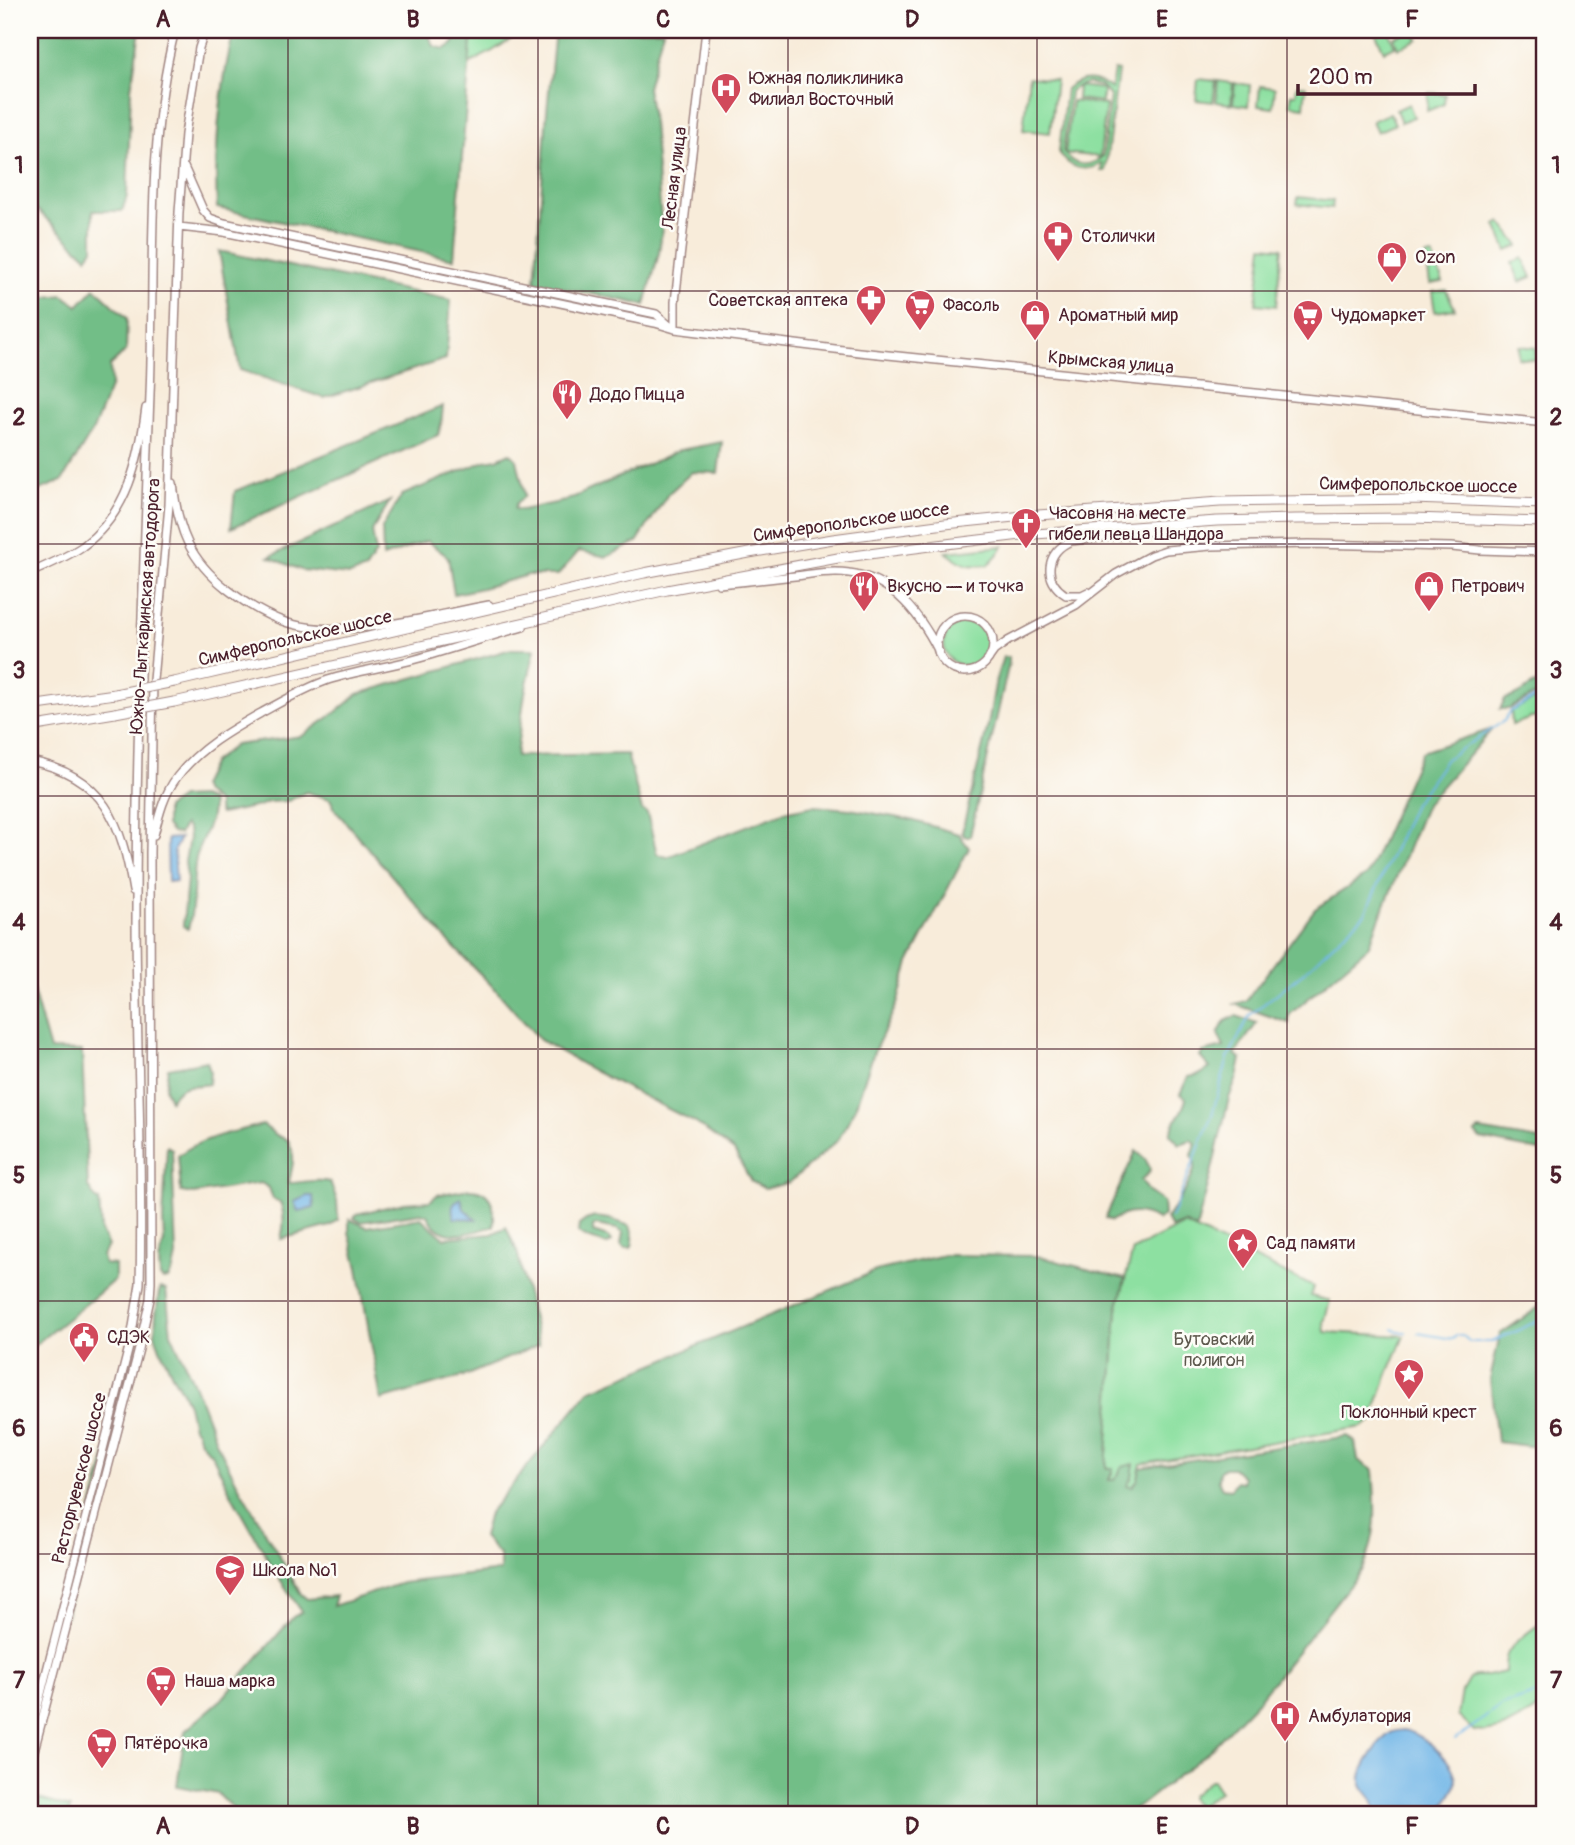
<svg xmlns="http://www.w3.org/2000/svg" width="1575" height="1845" font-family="Pangolin,sans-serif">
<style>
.green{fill:#8de0a1;stroke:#6c8066;stroke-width:2;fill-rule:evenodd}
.forest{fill:#72be87;stroke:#5e6e59;stroke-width:2;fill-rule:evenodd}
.water{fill:#71b6e7;stroke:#5e6a89;stroke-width:2}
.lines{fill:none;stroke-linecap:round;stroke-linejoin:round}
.stream{stroke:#71b6e7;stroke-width:2}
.secondary-casing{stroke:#a18682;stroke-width:10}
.highway-casing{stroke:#a18682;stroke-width:11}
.secondary{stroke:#fff;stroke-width:7}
.highway{stroke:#fff;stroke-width:9}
.highway-bridge-casing{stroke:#a18682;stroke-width:11;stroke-linecap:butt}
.highway-bridge{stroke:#fff;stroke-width:9}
.grid{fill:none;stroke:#4a1f2b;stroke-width:2;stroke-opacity:0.55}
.labels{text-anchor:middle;stroke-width:5;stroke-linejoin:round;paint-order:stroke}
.poi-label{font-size:18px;fill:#4a1f2b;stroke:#fdfcf7;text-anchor:start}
.street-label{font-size:18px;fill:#4a1f2b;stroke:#fdfcf7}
.park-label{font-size:18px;fill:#5e594e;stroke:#fdfcf7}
.neatline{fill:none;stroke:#4a1f2b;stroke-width:2.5}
.grid-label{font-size:23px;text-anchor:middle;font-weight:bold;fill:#4a1f2b}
</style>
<rect width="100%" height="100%" fill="#fdfcf7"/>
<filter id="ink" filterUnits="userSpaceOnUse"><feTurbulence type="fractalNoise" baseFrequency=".0143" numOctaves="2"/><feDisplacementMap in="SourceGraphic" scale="14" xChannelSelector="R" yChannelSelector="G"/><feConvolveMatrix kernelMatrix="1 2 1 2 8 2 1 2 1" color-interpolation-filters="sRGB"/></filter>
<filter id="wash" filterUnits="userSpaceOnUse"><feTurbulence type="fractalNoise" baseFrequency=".00686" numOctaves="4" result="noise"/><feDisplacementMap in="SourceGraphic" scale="28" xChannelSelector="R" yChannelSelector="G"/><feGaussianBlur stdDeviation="1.57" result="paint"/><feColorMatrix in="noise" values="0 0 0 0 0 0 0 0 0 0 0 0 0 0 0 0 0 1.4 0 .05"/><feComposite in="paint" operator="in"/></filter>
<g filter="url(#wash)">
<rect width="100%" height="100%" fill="#f8ecda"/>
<path class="green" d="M484,30h25l2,9 -20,13 -34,18 3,-20z
M1374,30h14l7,16 -11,5z
M1411,30h3l4,9 -20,9 -4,-11z
M1114,70l4,1 -13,100h-4l1,-8c-17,10 -33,6 -43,-11l7,-63c15,-13 30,-12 45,0zM1088,83l13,3 9,10 -7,60c-14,13 -30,11 -40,-5l7,-60 8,-5 -1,13 25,3 1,-13 -25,-3z
M1029,77l27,3 -6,53 -27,-3z
M1198,79l18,2 -3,21 -17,-2z
M1218,81l15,2 -2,21 -15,-2z
M1235,83l15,2 -2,21 -15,-2z
M1297,85l9,1 -2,21 -14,-2 2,-11h4z
M1260,86l15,2 -2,20 -15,-2z
M1428,93l17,1 -1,10 -17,7z
M1072,101l34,4 -6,52 -35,-4z
M1409,104l5,13 -13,5 -5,-12z
M1390,113l5,11 -18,8 -5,-11z
M1298,197l35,4 -1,7 -35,-4z
M1501,222l18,24 -12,5 -11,-26z
M1263,246l19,2 -6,58 -20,-2z
M1432,255l11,27 -13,2 -4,-28z
M1523,258l9,19 -12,5 -8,-19z
M1446,290l9,19 -20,3 -3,-20z
M1519,346l17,2 -1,12 -17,-2z
M1003,546l-5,8 -10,11c-23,2 -24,0 -42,-13z
M944 644a22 22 0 1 1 44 0a22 22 0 1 1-44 0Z
M1533,700l8,1 4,3v12l-14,2 -19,7 -1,-14z
M1184,1224l130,63 -3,9 19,5 -6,21 1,10 79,4 -15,35 -18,50 -9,6 -221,37 -3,15 -5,8 -6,-1 -8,-13 -5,8 -5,-1 3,-7 -6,-4 11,-159 16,-60z
M127,1370l3,1 -64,245 -1,-1z
M1545,1620v78l-5,8 -9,7 -28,15 -18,4 -11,-1 -16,-15 4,-25 7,-12 6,-3h12l18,-4c0,-5 0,-12 2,-17 4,-12 28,-28 38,-35z
M1210,1780h2l8,11 -22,16 -8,-9 1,-2z
M39,1799l31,9 -2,7h-34z"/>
<path class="forest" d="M30,30h110l-9,59 -4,107 -5,15h-29v38l-6,8 -57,-54z
M234,30h192l8,16 11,3 8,-5 7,-12 -1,-2h13l-18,229 -237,-51c-3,-60 3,-120 17,-178z
M555,30h108l-16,58 6,35 9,107 -3,23 -14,52 -110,-23 12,-171z
M219,251l232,49 -5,59 -122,39 -84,-28z
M30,263l10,10 -10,14 2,12 31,-4 15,11 17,-18 32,30 -1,33 -16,15 1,19 -18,45 -31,51 -32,13z
M443,406l-2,19 -3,10 -207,93 4,-37z
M722,442l-4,31 -26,-1 -24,22 -31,48 -30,15 -28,-6 -21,24h-30l-46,13 -28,6 -6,-37 -21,-16 -44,16 -1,-29 20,-33 83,-34 12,-2 13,-6 7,7 8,36 -9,8 -1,5 7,1 43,-9 115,-51z
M390,501l-18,30 4,22 -10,16 -16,6 -49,-5 -32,-13z
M511,649h24l-10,44 -9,63 111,-2 15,56 5,3 10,41 10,3 116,-45 30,-6 37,3 61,11 48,14 10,14 -60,115 -12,41 -23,48 -20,59 -16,29 -48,42 -25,7 -14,-8 -17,-30 -38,-28 -102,-52 -54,-31 -45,-51 -48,-49 -111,-129 -6,-12 -24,-7 -18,9 -20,1 -9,4 -39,8 -2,-5v-6l-14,-11 -3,-6 12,-24 22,-17 67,-9 34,-24 22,-18z
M1003,657h6v6l-39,173 -2,1 -4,-1 -2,-4 26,-107 8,-46z
M1535,684h10v16l-12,-4 -24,13h-9l5,-10c10,-1 20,-10 30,-15z
M1492,729l-66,75 -58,143 -79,68v8l-54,-19 11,-3 69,-92 52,-34 54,-123z
M201,797l10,4c4,19 -9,34 -14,52 -6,25 -1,51 -9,76l-5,-3 4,-48 -2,-16 4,-24 -1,-9 -4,-4 -5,9 -7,-1 -6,-7v-18l15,-10z
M30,948l1,36 19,66 32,1 6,136 8,12 3,1 2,31 7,15 -6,10 2,8 11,1v14c-27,25 -57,46 -85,70z
M1236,1016l21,7 -22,31 6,5 -4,19 -8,20 -18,76 -15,55 -12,-6 -13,5 -5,-9 19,-28 8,-18 2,-9 -3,-9 4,-11 -5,-4 -11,4 -10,-10c3,-13 14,-22 16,-36l-6,-4 8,-17 11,-2 11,-7 -10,-11 3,-5 21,-5 -6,-13 7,-13z
M207,1061l3,10 -1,13c-19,4 -26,-3 -39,16l-5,-11 3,-21z
M263,1125l15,11 10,4c9,18 4,25 1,43 16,0 25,-5 41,-1l7,18 1,20 -8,6 -49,13c3,-12 4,-25 -1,-37l-7,-3 -4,-11 -8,-5 -68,11 -12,-2 -3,-36c20,-18 59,-25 85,-31z
M1479,1130l66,11v11l-65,-13 -5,-6z
M167,1146l5,3 4,107 -3,14 -5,9 -5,1 -3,-3 -1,-16 5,-19 -1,-22z
M1136,1151l9,8 5,9 -1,5 -8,7 8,12 14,10 1,14 -6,4c-17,-9 -30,-10 -47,1l-6,-3z
M469,1189c23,0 26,17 25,37 -24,7 -53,19 -67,-11l-6,-2 -60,9 -7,-4 3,-4 47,-11 26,-2 7,-6z
M595,1217l15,2 20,7c3,8 5,14 1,22h-7l-3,-4 2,-11 -6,-4 -21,-4 -3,2v5l15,5 3,4 -4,4c-10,-5 -21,-5 -29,-13l1,-7 7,-5z
M421,1218l23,20 48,-4 14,-7 11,24 22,94 -72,30 -86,25 -23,-132 -9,-36v-13l18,8z
M944,1255l93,1 88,23 -8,31 -11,158h7l-4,12h5l5,-7 2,-6 13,-3 -2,13 -5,9 6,1 5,-8 2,-11 208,-32 7,6 3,18 15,10c3,37 6,66 -12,101l-102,128 -52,54 -70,55 -11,7h-887l-21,-21 -41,-8 8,-55 37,-32 71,-82 9,-5 -25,-37 -47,-83 -17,-36 -13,-15 -3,-10 -4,-4 -5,-22 -6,-14 -8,-12 -16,-35 -3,-10 1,-20 3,-22 2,-4 5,2 5,43 23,51 23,59 20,40 64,111 6,5 29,-3 -3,10 69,-23 98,-12v-15l-17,-19 6,-24 100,-122 287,-120zM1224,1468h9l10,9 -1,5 -6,-1 -5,8 -9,-1 -4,-7 1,-9z
M1545,1303v145l-48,-6 -7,-62 10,-46z"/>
<path class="water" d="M180,838l-6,12 2,31 -8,1 -1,-43z
M307,1196h6l1,12 -16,3 -4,-9z
M461,1198l3,11 12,10 -22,-1c-3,-11 -2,-14 7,-20z
M1404,1730c18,3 59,36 51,57 -3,7 -13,21 -18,28h-61c0,-21 -13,-19 -15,-34 -2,-11 21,-45 32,-49 2,-1 9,-2 11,-2z"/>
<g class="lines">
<path class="stream" d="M1171,1218l41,-103 16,-57 22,-43 54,-43 61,-58 49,-110 32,-45 58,-38 7,-10 24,-13 10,1
M1393,1329l5,3h8
M1418,1333l35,6 4,-4h5l8,7h21l26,-11 28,-14
M1456,1739l46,-34 36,-11 7,-9"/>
</g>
</g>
<g filter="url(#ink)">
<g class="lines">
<g class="secondary-casing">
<path id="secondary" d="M184,167l19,43 7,8 14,5 432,91 15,13
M179,227l45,5 431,91 20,6 184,23 686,71
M675,329v-27l31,-272
M173,483c5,47 16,76 54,106 18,14 39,27 61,34 59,17 141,-7 201,-18
M30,573c18,-8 37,-16 53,-27 45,-33 56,-86 63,-138
M719,584c26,-3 51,-5 76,-8 18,-2 36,-6 54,-3 43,5 72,43 90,79
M1088,592l-6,3h-16c-24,-15 -20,-43 5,-54l63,-7 31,-6
M937 644a28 28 0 1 1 56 0a28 28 0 1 1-56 0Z
M989,658l5,-7 14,-10 68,-36 40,-31 35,-19 15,-5 45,-4 98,-2 143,3 28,3 65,2
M30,761c74,14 92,62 103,130
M154,835c5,-20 10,-41 23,-58 22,-29 54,-47 84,-64 22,-12 44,-25 67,-33 29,-9 59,-13 88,-21 36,-10 71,-22 107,-32
M30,1737l101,-398 9,-55c3,-124 -4,-249 -4,-373 0,-172 8,-344 14,-517 5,-120 -5,-247 25,-364
M30,1766l109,-417 11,-50 1,-16 -1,-430 3,-173 16,-175 10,-293 6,-78 14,-86 6,-18"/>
</g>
<g class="highway-casing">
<path id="highway" d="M174,682l470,-109 105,-20 84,-14 112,-15 79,-8 196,-14 193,-3 132,5
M174,702l493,-112 171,-32 108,-14 75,-9 196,-14 79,-2 116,-1 133,4
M30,706l85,-12
M30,727l85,-14"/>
</g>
<use href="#secondary" class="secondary"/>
<use href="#highway" class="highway"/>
<g class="highway-bridge-casing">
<path id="highway-bridge" d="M115,694l59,-12
M115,713l59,-11"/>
</g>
<use href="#highway-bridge" class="highway-bridge"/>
</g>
</g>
<path class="grid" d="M288,30v1785M538,30v1785M788,30v1785M1037,30v1785M1287,30v1785M30,291h1515M30,544h1515M30,796h1515M30,1049h1515M30,1301h1515M30,1554h1515"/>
<defs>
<g id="hospital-pin" transform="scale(1.575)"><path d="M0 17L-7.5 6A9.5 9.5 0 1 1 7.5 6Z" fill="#d1495b" stroke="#fdfcf7"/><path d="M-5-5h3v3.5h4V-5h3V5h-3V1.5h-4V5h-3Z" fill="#fff"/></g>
<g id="pharmacy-pin" transform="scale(1.575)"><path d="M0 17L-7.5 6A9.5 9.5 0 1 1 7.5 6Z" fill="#d1495b" stroke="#fdfcf7"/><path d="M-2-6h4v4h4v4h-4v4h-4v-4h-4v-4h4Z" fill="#fff"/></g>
<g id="shop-pin" transform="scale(1.575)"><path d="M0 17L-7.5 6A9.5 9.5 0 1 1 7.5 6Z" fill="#d1495b" stroke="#fdfcf7"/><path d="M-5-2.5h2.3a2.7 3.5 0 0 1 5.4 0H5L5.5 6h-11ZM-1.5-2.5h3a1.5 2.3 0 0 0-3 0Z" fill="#fff"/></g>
<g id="supermarket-pin" transform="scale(1.575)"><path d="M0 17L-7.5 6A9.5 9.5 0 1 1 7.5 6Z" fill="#d1495b" stroke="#fdfcf7"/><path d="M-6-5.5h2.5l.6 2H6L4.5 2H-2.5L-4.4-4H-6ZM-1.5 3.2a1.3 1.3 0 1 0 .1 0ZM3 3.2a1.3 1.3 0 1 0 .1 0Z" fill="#fff"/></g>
<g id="restaurant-pin" transform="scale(1.575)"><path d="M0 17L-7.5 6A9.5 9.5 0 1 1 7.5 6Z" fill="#d1495b" stroke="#fdfcf7"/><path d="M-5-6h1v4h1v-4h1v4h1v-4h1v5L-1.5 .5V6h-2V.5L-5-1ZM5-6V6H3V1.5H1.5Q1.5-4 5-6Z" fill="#fff"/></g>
<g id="church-pin" transform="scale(1.575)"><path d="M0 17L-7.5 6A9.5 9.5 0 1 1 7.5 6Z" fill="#d1495b" stroke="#fdfcf7"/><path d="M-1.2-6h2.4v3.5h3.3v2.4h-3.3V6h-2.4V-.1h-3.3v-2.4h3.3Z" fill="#fff"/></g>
<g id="sight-pin" transform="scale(1.575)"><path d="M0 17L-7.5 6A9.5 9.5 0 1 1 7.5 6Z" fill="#d1495b" stroke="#fdfcf7"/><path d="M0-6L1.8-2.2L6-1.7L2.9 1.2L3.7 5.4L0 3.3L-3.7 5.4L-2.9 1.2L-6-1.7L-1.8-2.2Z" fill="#fff"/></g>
<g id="civic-pin" transform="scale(1.575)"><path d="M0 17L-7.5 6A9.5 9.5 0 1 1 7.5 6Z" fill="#d1495b" stroke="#fdfcf7"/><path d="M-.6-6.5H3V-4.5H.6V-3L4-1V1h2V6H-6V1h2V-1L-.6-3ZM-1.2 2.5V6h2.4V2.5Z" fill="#fff"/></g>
<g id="school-pin" transform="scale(1.575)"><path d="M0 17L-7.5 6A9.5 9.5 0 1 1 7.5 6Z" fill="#d1495b" stroke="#fdfcf7"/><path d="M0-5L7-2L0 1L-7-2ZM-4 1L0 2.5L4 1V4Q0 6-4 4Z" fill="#fff"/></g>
</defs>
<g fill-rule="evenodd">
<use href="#hospital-pin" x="726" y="88"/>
<use href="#pharmacy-pin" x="1058" y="236"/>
<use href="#shop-pin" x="1392" y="257"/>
<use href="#pharmacy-pin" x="871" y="300"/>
<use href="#supermarket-pin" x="920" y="305"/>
<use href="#shop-pin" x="1035" y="315"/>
<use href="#supermarket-pin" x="1308" y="315"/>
<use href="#restaurant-pin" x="567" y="394"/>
<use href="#church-pin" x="1026" y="523"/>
<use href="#restaurant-pin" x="864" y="586"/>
<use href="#shop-pin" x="1429" y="586"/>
<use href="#sight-pin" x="1243" y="1243"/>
<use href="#civic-pin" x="84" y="1337"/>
<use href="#sight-pin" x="1409" y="1374"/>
<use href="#school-pin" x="230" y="1570"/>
<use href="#supermarket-pin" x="161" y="1681"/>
<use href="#hospital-pin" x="1285" y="1716"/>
<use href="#supermarket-pin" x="102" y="1743"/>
</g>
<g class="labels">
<g class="poi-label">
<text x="749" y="84">Южная поликлиника<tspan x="749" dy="21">Филиал Восточный</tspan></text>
<text x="1081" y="242">Столички</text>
<text x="1415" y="263">Ozon</text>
<text x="848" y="306" text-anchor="end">Советская аптека</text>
<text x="943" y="311">Фасоль</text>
<text x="1058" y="321">Ароматный мир</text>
<text x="1331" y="321">Чудомаркет</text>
<text x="590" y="400">Додо Пицца</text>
<text x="1049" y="519">Часовня на месте<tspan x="1049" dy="21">гибели певца Шандора</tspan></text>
<text x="887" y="592">Вкусно — и точка</text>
<text x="1452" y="592">Петрович</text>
<text x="1266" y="1249">Сад памяти</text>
<text x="107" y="1343">СДЭК</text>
<text x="1409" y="1418" text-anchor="middle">Поклонный крест</text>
<text x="253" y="1576">Школа №1</text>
<text x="184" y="1687">Наша марка</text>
<text x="1308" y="1722">Амбулатория</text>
<text x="125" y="1749">Пятёрочка</text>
</g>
<g class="street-label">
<text transform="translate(674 178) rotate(-83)" y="6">Лесная улица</text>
<text transform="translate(1111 362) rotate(5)" y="6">Крымская улица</text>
<text transform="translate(1418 485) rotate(1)" y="6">Симферопольское шоссе</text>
<text transform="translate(851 522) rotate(-8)" y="6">Симферопольское шоссе</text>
<text transform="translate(145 606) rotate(-86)" y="6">Южно-Лыткаринская автодорога</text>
<text transform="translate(295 638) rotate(-13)" y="6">Симферопольское шоссе</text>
<text transform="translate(79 1478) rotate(-76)" y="6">Расторгуевское шоссе</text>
</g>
<g class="park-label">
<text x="1214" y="1345">Бутовский<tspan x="1214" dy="21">полигон</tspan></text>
</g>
</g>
<rect width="1575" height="1845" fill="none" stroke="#fdfcf7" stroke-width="77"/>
<path d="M1298 84v10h177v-10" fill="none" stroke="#4a1f2b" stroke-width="3.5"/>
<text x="1309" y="84" font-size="21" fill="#4a1f2b" stroke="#fdfcf7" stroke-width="5" paint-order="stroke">200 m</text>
<rect x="38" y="38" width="1498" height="1768" class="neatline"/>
<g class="grid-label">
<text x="163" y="27">A</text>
<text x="413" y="27">B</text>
<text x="663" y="27">C</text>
<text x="912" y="27">D</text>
<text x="1162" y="27">E</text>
<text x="1412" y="27">F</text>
<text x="19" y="173">1</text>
<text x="1556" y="173">1</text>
<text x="19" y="425">2</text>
<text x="1556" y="425">2</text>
<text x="19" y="678">3</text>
<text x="1556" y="678">3</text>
<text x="19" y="930">4</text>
<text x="1556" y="930">4</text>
<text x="19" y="1183">5</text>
<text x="1556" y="1183">5</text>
<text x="19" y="1436">6</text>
<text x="1556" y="1436">6</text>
<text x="19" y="1688">7</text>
<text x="1556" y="1688">7</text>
<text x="163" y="1834">A</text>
<text x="413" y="1834">B</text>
<text x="663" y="1834">C</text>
<text x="912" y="1834">D</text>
<text x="1162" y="1834">E</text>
<text x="1412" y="1834">F</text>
</g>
</svg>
